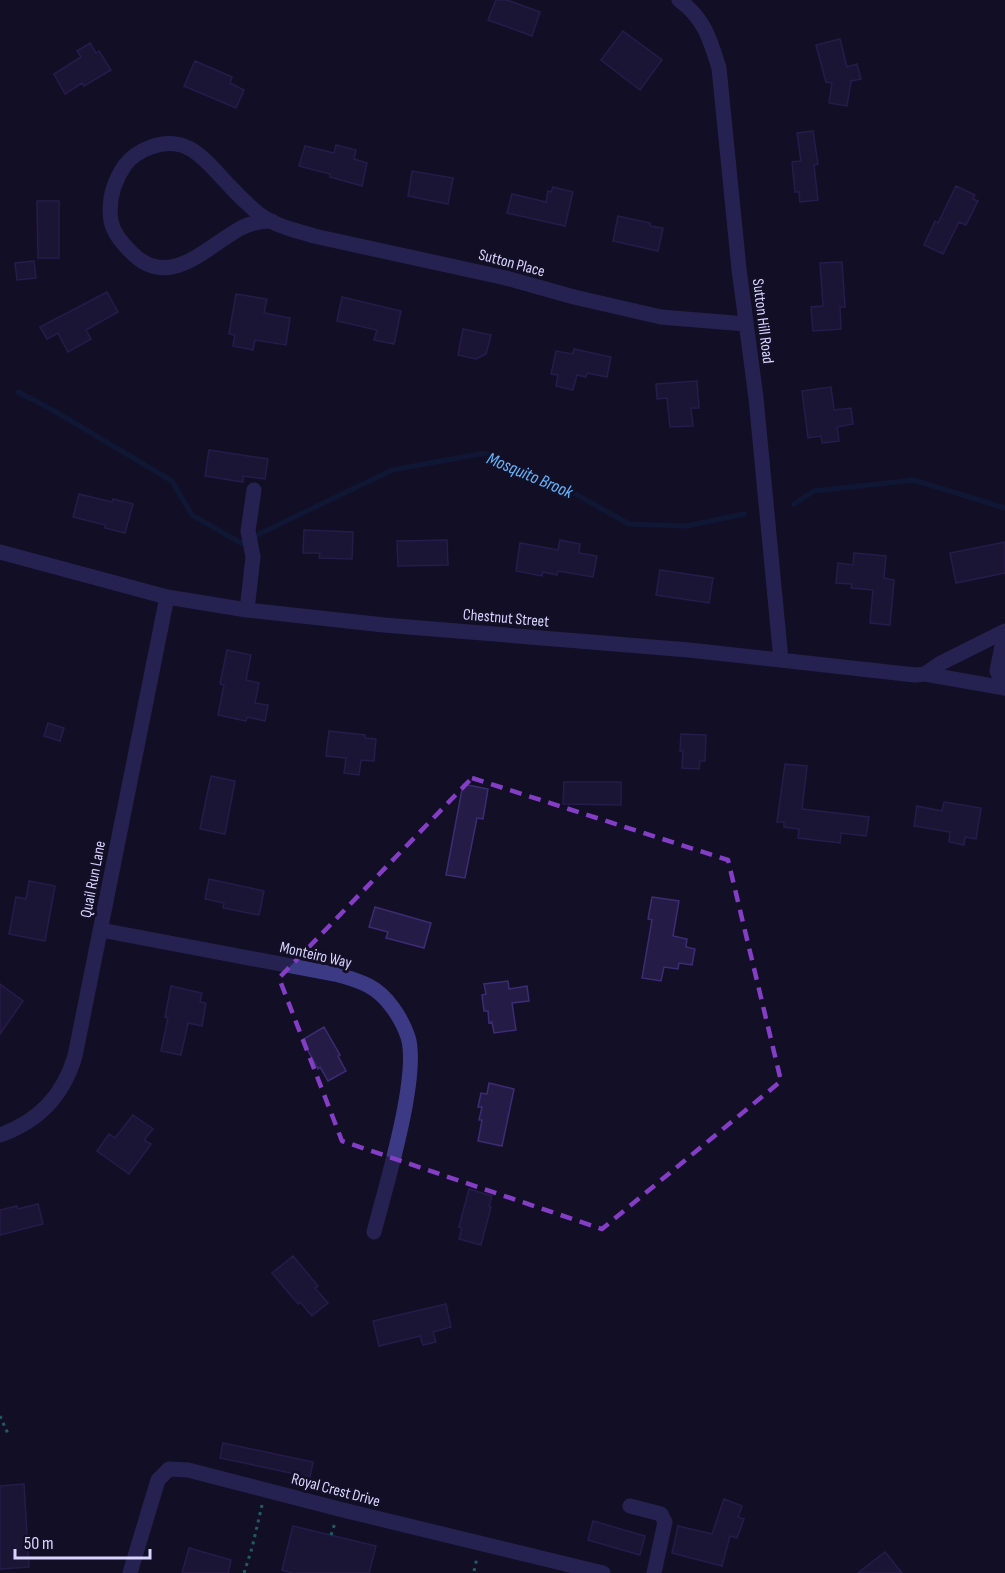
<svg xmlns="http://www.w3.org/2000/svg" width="1005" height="1573" font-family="'Sofia Sans Condensed',sans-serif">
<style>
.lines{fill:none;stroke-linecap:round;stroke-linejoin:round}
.stream{stroke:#0c2248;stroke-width:5}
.building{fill:#241b47;stroke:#3b2d73;stroke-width:1.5}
.path{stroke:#2fb8b0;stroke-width:3;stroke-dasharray:3 4.5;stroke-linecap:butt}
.minor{stroke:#3d3a85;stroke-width:15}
.marked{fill:none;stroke:#843dc5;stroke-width:4.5;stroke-dasharray:12 8;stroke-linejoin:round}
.labels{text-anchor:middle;stroke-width:6;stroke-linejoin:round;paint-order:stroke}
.street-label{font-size:16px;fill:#d9d4ff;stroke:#130f26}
.water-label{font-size:18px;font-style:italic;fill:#62b6ff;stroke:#130f26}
</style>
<rect width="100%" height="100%" fill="#130f26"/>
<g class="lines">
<path class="stream" d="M18,392l33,17 121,72 20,34 49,28
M794,504l20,-13 100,-11 91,28
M253,537l139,-67 93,-17 69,29 75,42 58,2 57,-12"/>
</g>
<path class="building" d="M496,0h11l33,12 -8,24 -44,-16z
M623,31l39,29 -22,30 -39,-30z
M840,39l7,28 10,-3 4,15 -10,2 -4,25 -18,-3 3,-20 -6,-1 -10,-37z
M90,43l6,10 3,-2 12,19 -27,16 -2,-3 -17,11 -11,-20 27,-17 -4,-6z
M195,61l37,16 -2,6 14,7 -8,18 -52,-22z
M813,131l5,33 -4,1 4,35 -18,2 -1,-10h-4l-3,-30 9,-1 -4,-28z
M336,145l20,5 -2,9 13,4 -5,23 -32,-9v-3l-31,-8 6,-20 29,7z
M412,171l41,7 -5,26 -40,-8z
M956,186l19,9 -2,4 5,2 -12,24 -7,-3 -16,32 -19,-9 11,-24 3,2z
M553,187l20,5 -8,34 -58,-13 5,-19 34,8 2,-11 3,1z
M37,201h22v57h-21z
M618,216l32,7v3l13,2 -5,23 -45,-10z
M34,261l2,17 -19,2 -2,-17z
M842,262l3,45h-5l1,22 -28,2 -2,-24 12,-1 -3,-43z
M107,292l11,20 -32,18 5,9 -23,13 -10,-19 -11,6 -7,-12z
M236,294l31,5 -3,14 26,5 -4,27 -31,-5 -2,10 -20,-4 2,-11 -6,-1z
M342,297l59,14 -7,33 -20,-4 3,-10 -40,-9z
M463,329l28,6 -5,19 -10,5 -18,-4z
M574,349l37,8 -4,20 -20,-4 -1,4 -9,-2 -4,15 -17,-4 2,-11 -7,-1 5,-23 17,3z
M697,381l2,27h-8l2,18 -23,1 -3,-29 -10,1 -1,-15z
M831,387l3,23 17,-2 2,16 -16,3 2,14 -17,2 -1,-7 -13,2 -6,-47z
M209,450l59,9 -3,20 -22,-3v6l-38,-6z
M79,494l33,8 1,-3 20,5 -8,29 -20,-5v-3l-32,-8z
M304,530l49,2 -1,27 -33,-1 1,-5h-17z
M447,540l1,25 -50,1 -1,-25z
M560,540l20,4 -1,9 18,3 -4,21 -35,-6 -1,4 -14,-3 -1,4 -26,-5 4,-28 38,7z
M1005,542v31l-49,10 -6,-30z
M854,553l32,3 -2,22 10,2 -4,45 -20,-2 3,-33 -22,-2 1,-4 -16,-1 2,-20 15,2z
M660,570l53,8 -4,25 -53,-8z
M227,650l24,5 -5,25 13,3 -4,20 13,2 -3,16 -18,-4 -1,4 -28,-6 6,-30 -4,-1z
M48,723l16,5 -4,13 -16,-5z
M329,731l36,4v3l11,1 -2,22 -13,-1 -2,15 -15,-2 2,-15 -20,-2z
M681,734l25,1 -1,26h-5l-1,8 -17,-1 1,-17h-3z
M785,764l22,2 -5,43 67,8 -3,19 -25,-3 -1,10 -42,-5 1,-9 -15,-2v-5h-7z
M211,776l24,5 -10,53 -25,-5z
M564,782h57v23l-58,-1z
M463,784l25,5 -5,30 -6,-1 -12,60 -19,-3z
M944,802l37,6 -5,31 -11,-2 -1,8 -15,-3 1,-10 -36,-6 3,-20 25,5z
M209,879l55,12 -5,24 -36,-7 1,-5 -19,-4z
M29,881l26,5 -10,55 -36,-7 7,-37 10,2z
M652,897l27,4 -6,35 14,3 -1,8 9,2 -3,16 -13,-2 -1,6 -14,-2 -3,14 -19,-3 10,-58 -4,-1z
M375,907l56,16 -7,25 -38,-10 2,-6 -19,-5z
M508,981l1,8 18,-3 2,15 -17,2 4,27 -22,3 -2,-11 -3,1 -1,-12h-4l-2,-16 4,-1 -2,-10z
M0,984l23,17 -23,33z
M171,986l31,7 -2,9 6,1 -4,23 -14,-3 -7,32 -20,-4 7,-33 -3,-1z
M324,1027l16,28 -2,1 8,15 -18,10 -8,-14 -2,2 -16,-29z
M489,1083l25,6 -12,57 -24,-5 4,-21h-3l3,-13h-4l3,-14 6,1z
M133,1115l20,14 -9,11 7,4 -22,30 -32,-23 12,-17 6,4z
M469,1189l23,7 -3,10 2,1 -10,38 -22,-6 3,-11 -3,-1z
M38,1204l5,20 -43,11v-25l17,-4 1,3z
M293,1256l25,30 -3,2 13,15 -16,13 -12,-14 -2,2 -26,-31z
M446,1304l5,23 -18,5 3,10 -13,3 -3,-9 -41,10 -6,-25z
M223,1443l90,19 -3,15 -90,-19z
M24,1484l5,83 -29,2v-83z
M724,1499l18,7 -4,11 6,2 -7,19 -7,-2 -8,30 -50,-13 6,-27 34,8z
M593,1521l52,15 -5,19 -52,-15z
M293,1526l83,20 -7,27h-77l-10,-3z
M189,1548l42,12 -3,13h-46z
M885,1552l17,21h-44z"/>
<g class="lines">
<path class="path" d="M0,1416l9,20
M331,1535l4,-12
M474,1571l3,-13
M244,1573l8,-25 10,-43"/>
<path class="minor" d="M679,0c25,18 31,39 40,68l20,201 17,129 25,262
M272,221c-11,0 -21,2 -31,7 -35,19 -73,64 -111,23 -8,-8 -17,-19 -19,-30 -3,-20 3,-40 14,-56 7,-9 15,-14 26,-18 36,-13 53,12 75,35 10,11 21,22 33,32 16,12 36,16 55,22l192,42 68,19 87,20 85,7
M0,552l167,45 80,13 137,15 305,25 226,25 10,-1 16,-11 64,-32
M247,610l6,-53 -5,-26 6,-41
M1005,631l-8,40 8,16
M925,674l80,14
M101,930l238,45c10,3 21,6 30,11 18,9 33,33 39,51 12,39 -23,152 -34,195
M0,1135c39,-14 63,-39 75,-79l92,-459
M630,1506l31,8 4,8 -11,51
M130,1573l28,-93 11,-11 19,1 151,39 264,64"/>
</g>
<path d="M0 0H1005V1573H0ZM472,778l256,82 53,221 -179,148 -260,-88 -63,-163z" fill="#130f26" fill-opacity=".55" fill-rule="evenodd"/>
<path class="marked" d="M472,778l256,82 53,221 -179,148 -260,-88 -63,-163z"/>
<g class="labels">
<g class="street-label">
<text transform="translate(512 262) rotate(15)" y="6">Sutton Place</text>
<text transform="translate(764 321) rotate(83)" y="6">Sutton Hill Road</text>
<text transform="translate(506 617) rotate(5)" y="6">Chestnut Street</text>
<text transform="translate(92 879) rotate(-79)" y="6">Quail Run Lane</text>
<text transform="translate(316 954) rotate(13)" y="6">Monteiro Way</text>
<text transform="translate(336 1489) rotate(15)" y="6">Royal Crest Drive</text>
</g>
<g class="water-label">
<text transform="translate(530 475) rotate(23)" y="6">Mosquito Brook</text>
</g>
</g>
<path d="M15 1549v9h135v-9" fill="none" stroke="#d9d4ff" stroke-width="3"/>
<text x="24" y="1549" font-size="18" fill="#d9d4ff" stroke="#130f26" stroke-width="4.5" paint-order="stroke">50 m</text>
</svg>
